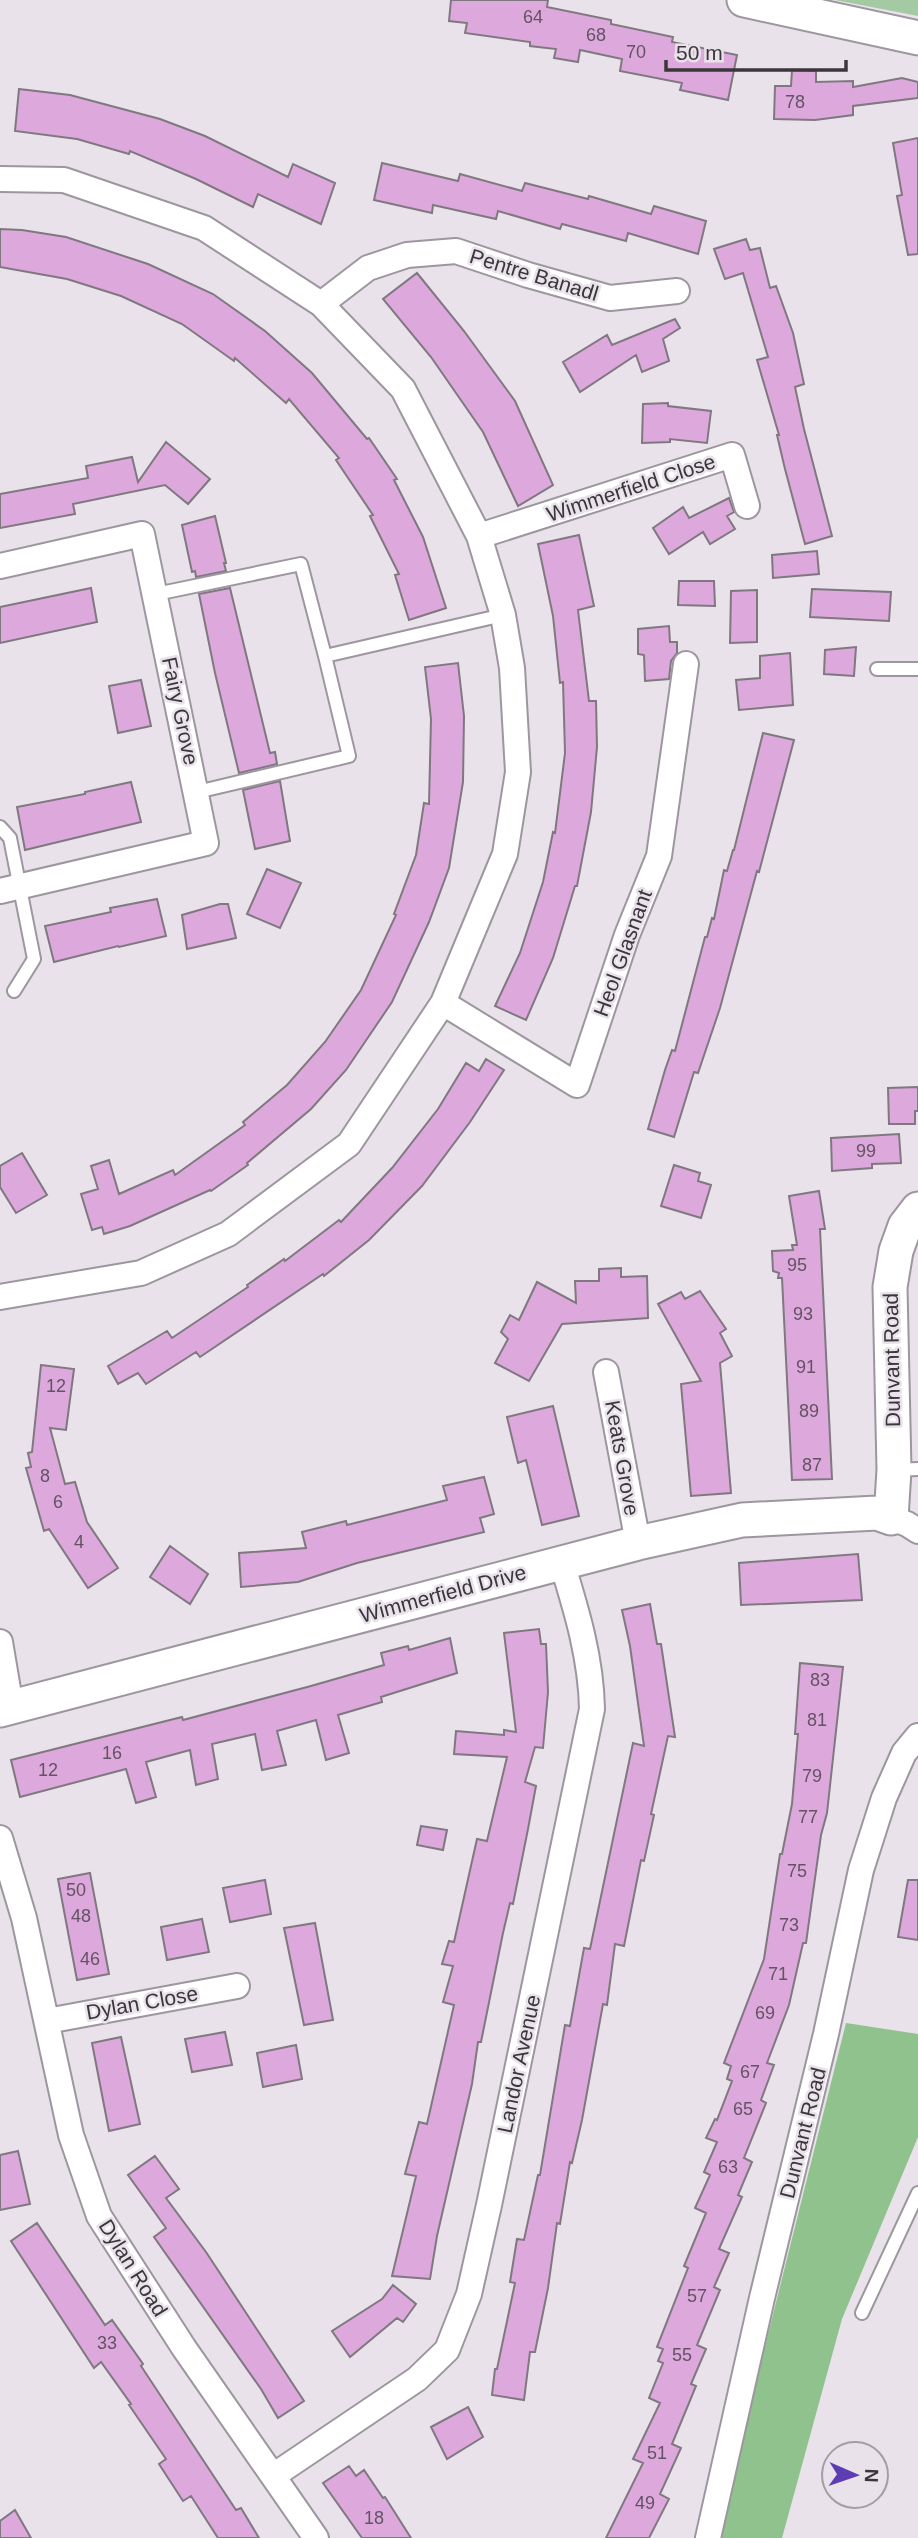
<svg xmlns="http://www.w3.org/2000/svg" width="918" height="2538" font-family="Arial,sans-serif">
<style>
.green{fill:#a3caa2}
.forest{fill:#8fc28d}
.building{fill:#dda8dc;stroke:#807880;stroke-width:2}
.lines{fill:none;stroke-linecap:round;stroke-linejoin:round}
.lane-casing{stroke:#9d969f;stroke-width:16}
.street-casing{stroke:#9d969f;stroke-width:28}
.secondary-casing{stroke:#9d969f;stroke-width:37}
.lane{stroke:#fff;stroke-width:12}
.street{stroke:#fff;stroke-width:24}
.secondary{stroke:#fff;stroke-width:33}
.labels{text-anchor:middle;stroke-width:5;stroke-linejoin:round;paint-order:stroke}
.number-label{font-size:18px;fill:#635363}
.street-label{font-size:21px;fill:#3a373b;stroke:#e9e2eb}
</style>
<rect width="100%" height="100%" fill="#e9e2eb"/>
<path class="green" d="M835,0h83v16z"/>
<path class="forest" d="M846,2023l72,11v103l-76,182 -60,219h-65z"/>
<path class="building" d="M451,0h97l-1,7 64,13v4l62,13 -1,5 65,13 -9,45 -48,-10 2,-7 -62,-12 2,-12 -42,-9 -2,12 -24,-4 2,-9 -26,-3v-4l-65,-9 2,-10 -18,-2z
M792,70l24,1v11l37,-1v6l49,-9 16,4v16l-65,8v9l-38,5 -41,-1 1,-33h16z
M19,89l51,6 90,24 45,17 83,41 5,-13 42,19 -14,41 -63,-30 -5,13 -57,-28 -66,-28 -1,3 -52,-15 -62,-8z
M918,138v116l-10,1 -11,-59 5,-1 -9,-52z
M382,163l76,18 2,-7 62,17 3,-8 63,16 1,-3 62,18 3,-8 52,15 -8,33 -70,-21 -2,8 -64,-17 -2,5 -62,-18 -2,8 -63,-14 -1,8 -58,-13z
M0,229l22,1 44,7 82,27 65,30 52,37 47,42 55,66 2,-1 28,41 -3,1 29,57 23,71 -37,12 -14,-45 4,-1 -29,-58 3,-1 -37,-55 3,-2 -50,-59 -3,4 -51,-45 -1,3 -52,-37 -61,-28 -54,-17 -67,-12z
M746,239l4,11 10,-2 10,40 6,-2 17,47 11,51 -9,3 9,42 28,107 -27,8 -20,-75 -8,-34h2l-22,-75 11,-3 -25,-84 -18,6 -11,-30z
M417,273l47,58 51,70 38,84 -35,21 -35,-74 -52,-75 -48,-58z
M675,319l5,9 -17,11 6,22 -27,11 -6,-17 -56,37 -17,-30 44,-27 5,10z
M668,403v3l43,5 -4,32 -37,-4v3l-28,1 1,-39z
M166,442l44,37 -22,25 -23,-19 -92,19 2,10 -75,14v-34l88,-16 -2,-12 46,-9 6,25z
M729,498l5,14 -7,4 8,13 -25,15 -7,-12 -34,22 -16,-26 30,-21 6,11z
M215,516l11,47h-2l2,8 -30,6 -1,-6 -3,1 -10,-47z
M579,535l15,71 -16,4 11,91h7l1,46 -6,65 -14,74h-2l-22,72 -27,62 -31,-14 25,-53 23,-71 10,-50 2,1 10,-80 -2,-71 -3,1 -7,-67 -15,-72z
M817,551l2,23 -46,4 -1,-23z
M679,581h35l1,25 -37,-1z
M91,588l6,34 -97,21v-36z
M230,588l40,165 5,-1 2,12 -38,9 -24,-100 -16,-79z
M812,589l79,3 -2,29 -79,-4z
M757,590v52l-27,1 1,-52z
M669,626l1,16h7v11l-6,8 -2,18 -24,2 -1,-26 -6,-1v-25z
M856,647l-2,29 -30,-2 1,-24z
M790,653l3,52 -54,5 -3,-30 24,-2v-22z
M458,663l6,53 -1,66 -14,86 -20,54 -37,80 -46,68 -35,39 -64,54 1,2 -37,26 -1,-1 -80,36 -26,8 -2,-7 -10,3 -11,-36 17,-5 -7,-23 18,-6 10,34 54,-24 2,5 70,-50 -2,-3 44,-37 38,-43 36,-52 35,-75 -2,-1 22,-59 8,-52 5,1 2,-85 -6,-52z
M141,680l10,46 -33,7 -9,-47z
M763,733l31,7 -35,132 -2,-1 -37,137 -22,65 -4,-1 -20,65 -26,-8 17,-59 7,-20 3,1 30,-114h2l5,-19 2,1 10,-49 3,1 6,-21h1z
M280,781l10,60 -35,8 -12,-59z
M131,782l10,40 -116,28 -8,-43 68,-13v-2z
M267,869l34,14 -21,45 -33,-14z
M157,899l9,37 -47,11 -1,-1 -64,16 -9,-36 66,-14 -1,-4z
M220,904h8l8,34 -49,11 -5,-34z
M486,1059l18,11 -34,52 -48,64 -53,54 -45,36 -1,-2 -123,83 -4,-5 -50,32 -8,-11 -20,11 -10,-18 59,-35 5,7 76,-51 -1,-2 37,-26 1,2 54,-41 2,2 51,-54 46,-59 28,-46 13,8z
M918,1087v24h-3v13h-26l-1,-36z
M899,1134l2,29 -29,1v4l-40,3 -1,-33z
M22,1153l25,42 -31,18 -16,-26v-21z
M674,1165l26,8 -2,8 13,4 -10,33 -40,-12z
M819,1191l6,38h-5l12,250 -40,1 -10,-202h-4l1,-5 -6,-2 -1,-20 21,-1 -1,-5h5l-8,-49z
M621,1268v9l26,-1 1,42 -86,6 -33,57 -34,-18 13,-24 -7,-7 9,-17 9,5 18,-38 39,21 -1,-22h24v-12z
M700,1291l26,38 -6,4 12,23 -12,7 11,130 -40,3 -10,-112 20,-3 -43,-77 23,-12 4,7z
M41,1365l33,4 -8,61 -16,-2 15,56 10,-2 12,40 31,46 -30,20 -39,-59 -5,2 -18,-63 5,-1 -3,-14 4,-1z
M553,1406l26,110 -37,9 -16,-65 -8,3 -11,-46z
M484,1477l10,37 -14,4 4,14 -127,31 -59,19 -57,5 -2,-34 67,-5 -4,-16 44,-11 1,4 100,-25 -4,-14z
M170,1546l38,28 -18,30 -40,-27z
M858,1554l4,46 -121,5 -2,-42z
M650,1604l7,40h4l14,93 -7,-1 -17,78 3,1 -10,46 -3,-1 -17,86 -9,-2 -8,61 -4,-1 -21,116 -10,43 -2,-1 -10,62 -3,-1 -9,65 -13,64h-5l-6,48 -32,-5 3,-26h2l18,-86 -5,-1 7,-43 7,1 14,-65h2l25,-150 5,1 14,-78 6,1 43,-206 11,3 -14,-100 -8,-36z
M539,1629l2,15h5l2,48 -5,56 -8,-1 -10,35 11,4 -8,43 -15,75 -3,-1 -7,30 -22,109h-3l-6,42 -35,152 -7,43 -38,-3 24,-100 -11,-2 14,-52 8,2 27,-119 -11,-3 10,-36 -11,-2 7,-23 5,1 23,-103 10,2 20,-84 -53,-3 2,-23 48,4v-5l12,2 -12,-99z
M450,1638l7,35 -76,24 1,5 -44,13 11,38 -23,7 -10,-40 -39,11 9,34 -24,5 -7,-36 -43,10 6,35 -22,6 -6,-35 -44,12 10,35 -20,6 -10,-34 -106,28 -9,-37 171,-43 1,3 128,-34 73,-21 -3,-12 27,-7 1,4z
M800,1663l43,4 -16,146 -6,22 -15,108h-3l-14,62 -22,58 7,2 -13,35 5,3 -22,55 8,4 -14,33 4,2 -23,52 10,4 -15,34 6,3 -23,55 9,4 -15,35 5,2 -24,58 9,4 -21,46 9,5 -20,39h-43l37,-75 -10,-4 27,-56 -11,-5 14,-35 -5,-2 5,-12 -6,-2 31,-79 -4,-2 22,-53 -11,-5 15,-33 -6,-3 13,-30 -11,-4 9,-19 2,1 15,-39 -5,-2 4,-13 -7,-3 40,-104 16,-105h2l10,-50 6,-70h-3z
M421,1826l26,4 -4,20 -26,-5z
M90,1873l19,101 -32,6 -19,-101z
M265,1880l6,34 -41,8 -7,-34z
M908,1880h10v60l-20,-3z
M202,1919l7,33 -42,8 -6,-33z
M315,1923l18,97 -29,5 -20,-97z
M225,2032l7,33 -40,7 -7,-33z
M121,2037l19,87 -31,7 -17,-88z
M296,2045l6,34 -39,8 -6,-34z
M18,2151l12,53 -30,6v-55z
M155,2156l24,33 -13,9 40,54 98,149 -26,17 -17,-29 -107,-152 12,-9 -38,-53z
M37,2223l68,102 7,-5 31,44 -2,2 95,144 5,-2 18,30h-41l-27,-42 -8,5 -24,-37 7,-5 -37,-54 2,-1 -30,-42 -7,6 -83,-127z
M393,2285l23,19 -13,18 -6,-4 -47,39 -18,-26 50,-32z
M468,2407l15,30 -36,22 -16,-32z
M349,2466l7,10 8,-6 19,28 2,-1 26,41h-49l-39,-55z
M15,2510l16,28h-31v-17z"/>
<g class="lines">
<g class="lane-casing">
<path id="lane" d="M156,594l145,-30 24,92 178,-41
M877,669h41
M197,792l152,-36 -24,-100
M0,827l10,11 24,121 -20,32
M894,1470l24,-1
M862,2313l56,-120"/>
</g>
<g class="street-casing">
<path id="street" d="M0,179l64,1 140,48 117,76 82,85 76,147 24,79 9,53 6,104 -13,82 -62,149 -94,141 -121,90 -87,39 -141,24
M321,304l47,-36 39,-13 49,-4 72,24 82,23 67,-7
M479,536l253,-81 15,51
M0,566l142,-32 64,309 -206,48
M443,1003l134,82 50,-150 32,-79 27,-192
M606,1372l32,171
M891,1518l16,6 11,7
M0,1642l11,65
M0,1838l24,80 47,217 28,81 85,132 132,190
M47,2021l190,-35
M273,2476l144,-97 30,-29 22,-56 20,-89 103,-496c-1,-51 -15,-97 -30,-146
M708,2538l54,-240 64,-264 35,-164 23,-72 20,-45 14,-17"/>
</g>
<g class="secondary-casing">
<path id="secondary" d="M744,0l174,38
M0,1710l638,-167 104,-23 135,-7 14,5 3,-48 -4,-183 6,-36 9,-25 13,-17"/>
</g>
<use href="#lane" class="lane"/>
<use href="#street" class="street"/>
<use href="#secondary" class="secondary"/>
</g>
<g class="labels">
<g class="number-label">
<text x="533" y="23">64</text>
<text x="596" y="41">68</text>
<text x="636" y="58">70</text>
<text x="795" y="108">78</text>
<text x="866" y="1157">99</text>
<text x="797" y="1271">95</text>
<text x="803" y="1320">93</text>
<text x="806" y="1373">91</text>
<text x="56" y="1392">12</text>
<text x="809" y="1417">89</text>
<text x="812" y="1471">87</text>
<text x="45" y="1482">8</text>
<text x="58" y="1508">6</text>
<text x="79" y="1548">4</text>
<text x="820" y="1686">83</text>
<text x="817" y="1726">81</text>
<text x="112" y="1759">16</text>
<text x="48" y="1776">12</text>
<text x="812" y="1782">79</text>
<text x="808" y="1823">77</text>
<text x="797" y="1877">75</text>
<text x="76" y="1896">50</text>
<text x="81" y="1922">48</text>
<text x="789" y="1931">73</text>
<text x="90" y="1965">46</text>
<text x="778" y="1980">71</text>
<text x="765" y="2019">69</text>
<text x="750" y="2078">67</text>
<text x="743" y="2115">65</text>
<text x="728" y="2173">63</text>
<text x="697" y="2302">57</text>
<text x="107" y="2349">33</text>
<text x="682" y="2361">55</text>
<text x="657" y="2459">51</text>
<text x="645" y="2509">49</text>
<text x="374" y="2524">18</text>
</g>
<g class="street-label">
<text transform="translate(534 275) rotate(17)" y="7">Pentre Banadl</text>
<text transform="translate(631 488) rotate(-18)" y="7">Wimmerfield Close</text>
<text transform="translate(180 711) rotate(78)" y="7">Fairy Grove</text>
<text transform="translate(623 953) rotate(-70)" y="7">Heol Glasnant</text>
<text transform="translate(892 1360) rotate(-91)" y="7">Dunvant Road</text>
<text transform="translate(622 1458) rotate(80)" y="7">Keats Grove</text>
<text transform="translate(443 1594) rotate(-15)" y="7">Wimmerfield Drive</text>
<text transform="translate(142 2003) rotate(-10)" y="7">Dylan Close</text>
<text transform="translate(519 2064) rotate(-78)" y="7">Landor Avenue</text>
<text transform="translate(803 2133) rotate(-76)" y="7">Dunvant Road</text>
<text transform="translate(133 2268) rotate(58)" y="7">Dylan Road</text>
</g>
</g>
<g transform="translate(855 2475) rotate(92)"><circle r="33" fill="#e9e2eb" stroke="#a39ea5" stroke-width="2"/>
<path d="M0-5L12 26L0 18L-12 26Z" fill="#5d3cb4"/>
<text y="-10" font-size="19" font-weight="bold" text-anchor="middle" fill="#3a373b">N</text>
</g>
<path d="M666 60v10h180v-10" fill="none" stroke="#3a373b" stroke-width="3.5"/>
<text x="676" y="60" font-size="21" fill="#3a373b" stroke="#e9e2eb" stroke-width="5" paint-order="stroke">50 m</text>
</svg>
